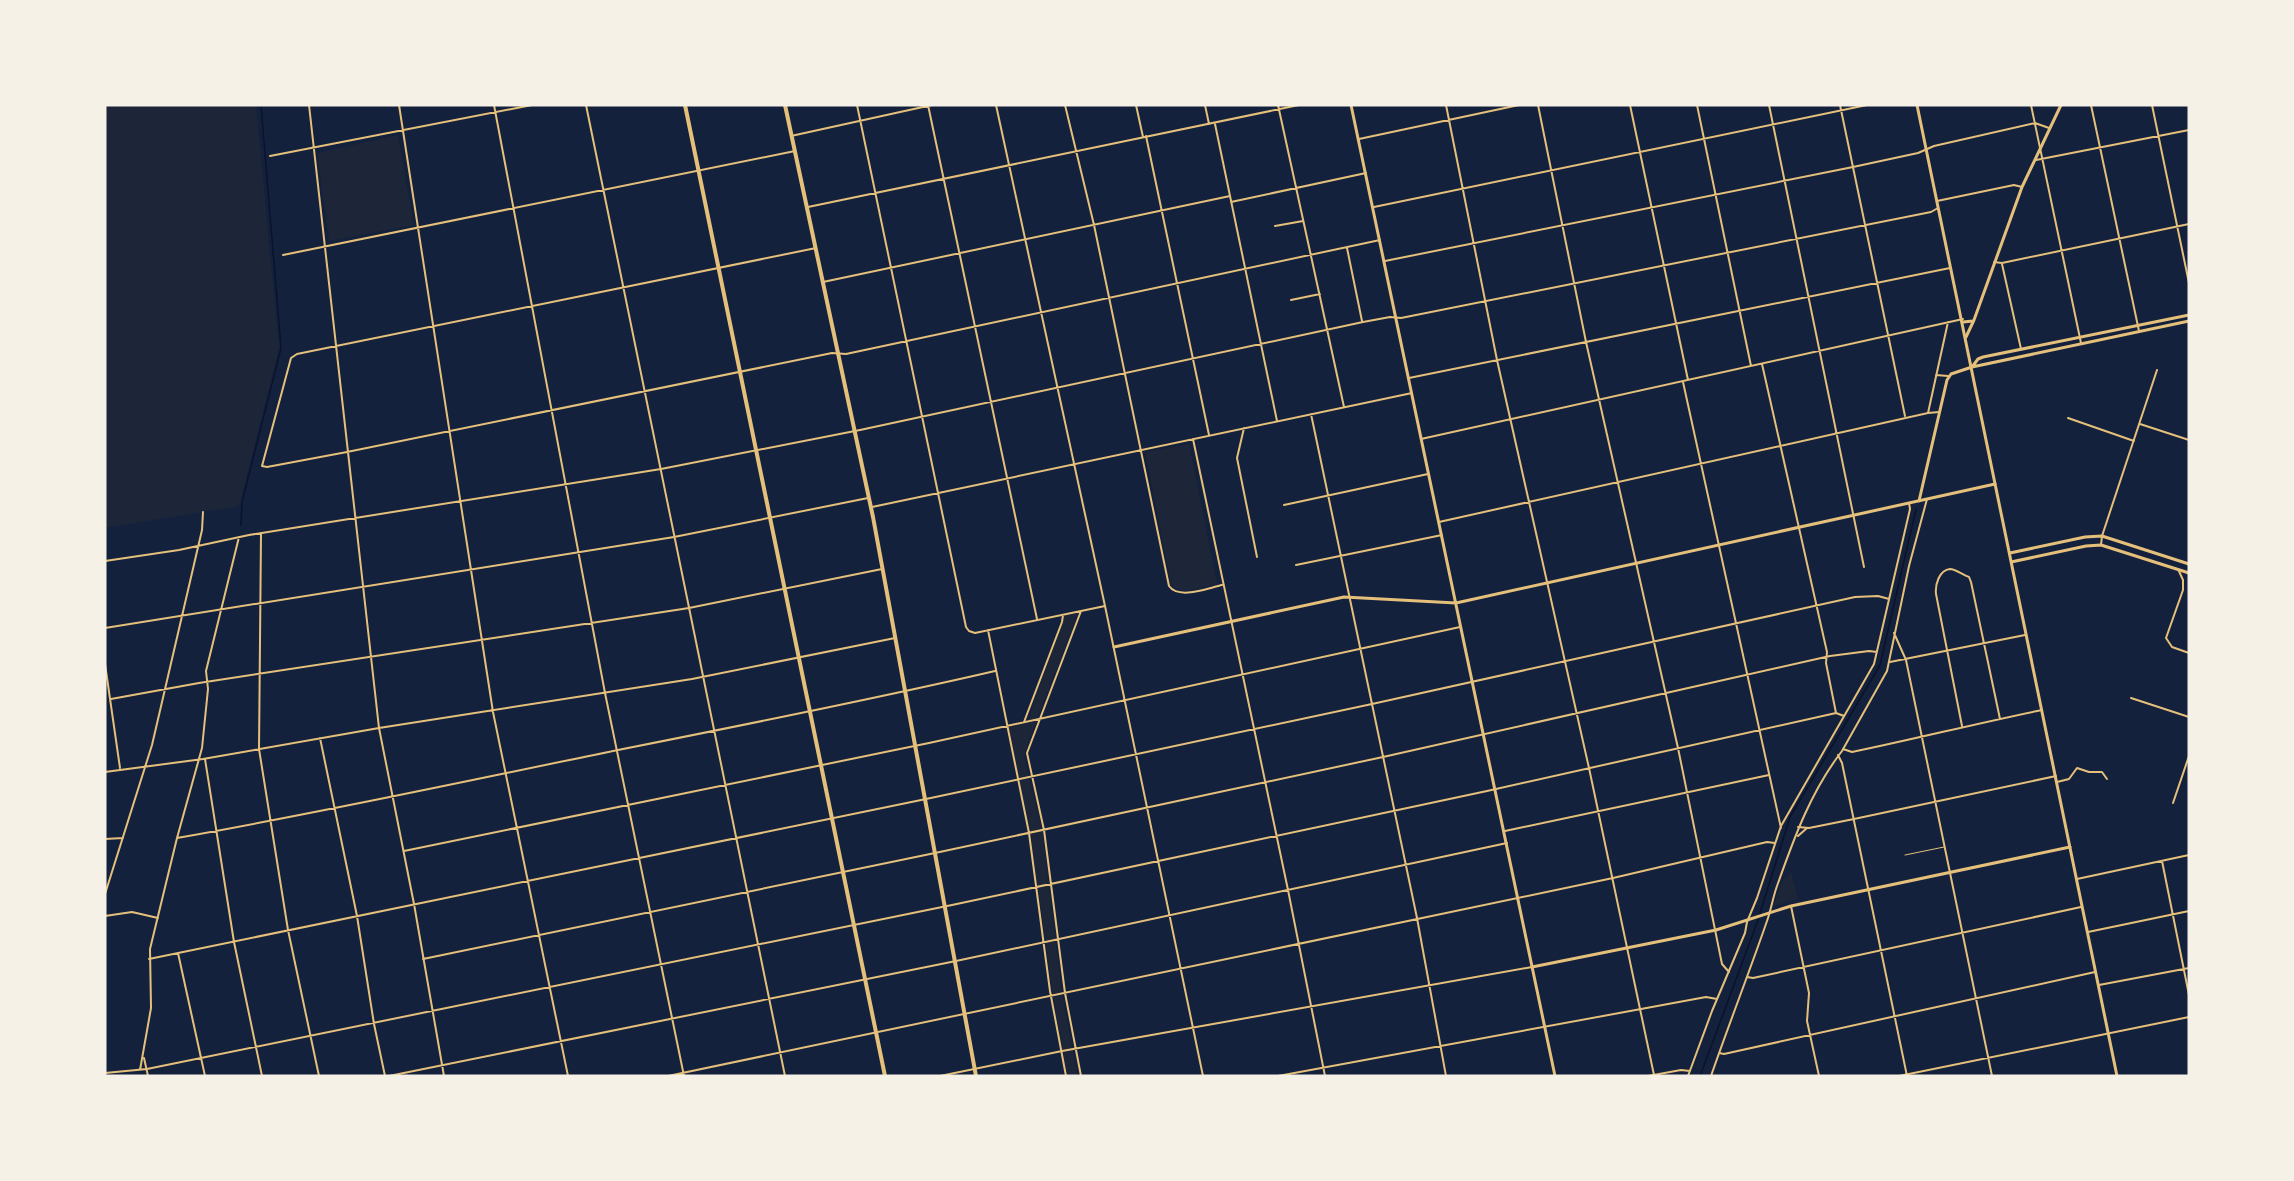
<svg xmlns="http://www.w3.org/2000/svg" width="2294" height="1181" font-family="Raleway,sans-serif">
<style>
.green{fill:#1d2539}
.lines{fill:none;stroke-linecap:round;stroke-linejoin:round}
.stream{stroke:#0b132b;stroke-width:1.5}
.service{stroke:#e5c07b;stroke-width:1}
.minor{stroke:#e5c07b;stroke-width:2}
.tertiary{stroke:#e5c07b;stroke-width:3}
.secondary{stroke:#e5c07b;stroke-width:3}
.primary{stroke:#e5c07b;stroke-width:4}
</style>
<rect width="100%" height="100%" fill="#14213d"/>
<path class="green" d="M105,105h151l23,243 -40,158 -134,22z
M398,135l16,90 -85,16 -12,-88z
M1189,444l28,140c-13,2 -37,13 -46,0l-26,-132z
M1079,611l-53,137 -2,8 18,73 20,165 16,82h-11l-14,-81 -23,-166 -22,-102 16,-5 5,-5 33,-95 1,-7z
M1791,872l7,27 -25,7 10,-27z"/>
<g class="lines">
<path class="stream" d="M241,525l1,-23 39,-154 -20,-243
M1700,1076l57,-153 33,-106 90,-152 36,-156"/>
<path class="service" d="M1905,855l39,-8"/>
<path class="minor" d="M309,105l70,623 35,176 30,172
M399,105l94,607 75,364
M494,105l111,588 79,383
M586,105l199,971
M857,105l109,522 3,4 6,2 130,-27
M928,105l109,514
M996,105l109,501 98,470
M1065,105l29,120 75,361c10,14 39,2 53,-1
M1136,105l7,32
M1205,105l4,19
M1278,105l66,302
M1446,105l51,255 92,408 65,307
M1538,105l48,237 92,406 44,216 7,8
M1630,105l58,275
M1697,105l54,261
M1769,105l95,462
M1840,105l65,311
M2031,105l50,238
M2091,105l48,226
M2152,105l37,178
M1215,124l62,297
M791,136l141,-31
M1146,136l63,299
M1359,139l160,-34
M270,156l262,-51
M2036,160l153,-30
M1937,201l77,-16 8,2
M1231,202l135,-29
M808,207l491,-102
M1374,207l493,-102
M1275,226l28,-5
M816,248l-519,106 -6,4 -29,108 5,1 80,-15 485,-99 14,1 534,-114
M1347,248l15,73
M283,255l512,-104
M1385,261l468,-94 65,-14 16,-7 101,-23 14,5
M1994,262l8,1 187,-39
M2002,264l19,85
M823,282l407,-86
M1291,300l29,-6
M1762,364l65,288 -1,11 10,50
M1936,375l12,1
M1409,378l541,-110
M1683,382l98,446
M1928,413l20,-91
M1311,414l106,504 29,158
M2068,418l66,23
M2140,424l49,16
M1244,428l-7,30 20,99
M1193,439l95,451 37,186
M1421,439l542,-120
M1284,505l144,-31
M872,507l540,-114
M1439,522l489,-109 11,-1
M261,533l-2,216 29,181 31,146
M2101,545l1,-9 55,-166
M105,561l74,-11 70,-15 412,-66 199,-39 503,-108 27,-5 11,1 530,-106 7,-4
M1296,565l146,-30
M2178,569l5,11v10l-17,48 6,9 17,6
M105,628l569,-91 194,-39
M988,630l41,203 21,158 16,85
M1894,633l12,27 86,416
M1890,662l135,-27
M105,664l15,104
M2131,698l58,19
M111,699l88,-16 490,-75 193,-39
M1024,722l38,-100 1,-7
M1962,726l-26,-132c-1,-9 3,-24 14,-25 6,0 12,6 19,8l2,5 29,137
M320,738l37,178 17,108 11,52
M1843,749l9,3c63,-13 126,-29 190,-42
M1838,755l4,8 65,313
M205,759l29,183 28,134
M105,772l98,-13 176,-31 313,-49 203,-41
M2057,782l12,-3 8,-11 12,4h13l5,7
M2173,803l16,-47
M1798,827l11,1 45,-9 202,-43
M1505,831l264,-56
M1798,836l9,-8
M177,838c148,-26 294,-58 441,-88 126,-25 252,-50 377,-79
M105,839l18,-1
M404,851l525,-108 531,-116
M2162,861l27,134
M2077,879l112,-24
M105,894l47,-149 50,-215 1,-18
M1791,906l18,87 -2,28 12,55
M105,916l27,-4 26,6
M2088,932l101,-21
M178,953l27,123
M149,959l777,-160 446,-95 483,-107 23,-1 11,3
M423,959l512,-106 448,-96 447,-101 39,-5 8,1
M1747,977l6,1 328,-71
M2099,985l90,-17
M1719,1053l5,1 371,-82
M144,1058l4,18
M140,1070l11,-62 -1,-59 27,-111 25,-90 6,-59 -2,-18 33,-134
M105,1073l42,-4 805,-164 535,-114 349,-78 8,3
M389,1076l567,-115 551,-118
M668,1076l945,-198 154,-36 8,1
M940,1076l122,-25 470,-84
M1081,1076l-16,-83 -21,-163 -17,-77 54,-142
M1278,1076l428,-79 11,2
M1648,1076l33,-6 9,1
M1688,1076l24,-65 33,-78 2,-11 10,-24 24,-72 93,-162 36,-155 -1,-6
M1711,1076c18,-52 38,-103 56,-155 4,-11 6,-24 10,-35 17,-48 34,-95 65,-135l45,-80 22,-105 18,-67
M1899,1076l290,-59"/>
<path class="tertiary" d="M1351,105l204,971
M1963,322l10,-1
M1966,337l8,-17 48,-133 39,-82
M1919,501l28,-121 4,-6 21,-7
M1114,647l230,-50 112,6 539,-119
M1532,967l184,-37 75,-24 279,-59"/>
<path class="secondary" d="M1917,105l200,971
M1972,367l6,-8 5,-2 206,-42
M1972,367l217,-46
M2010,553l75,-16 17,-1 87,28
M2011,562l75,-16 15,-1 88,28"/>
<path class="primary" d="M685,105l200,971
M785,105l88,412 103,559"/>
</g>
<rect width="2294" height="1181" fill="none" stroke="#f6f1e7" stroke-width="213"/>
</svg>
